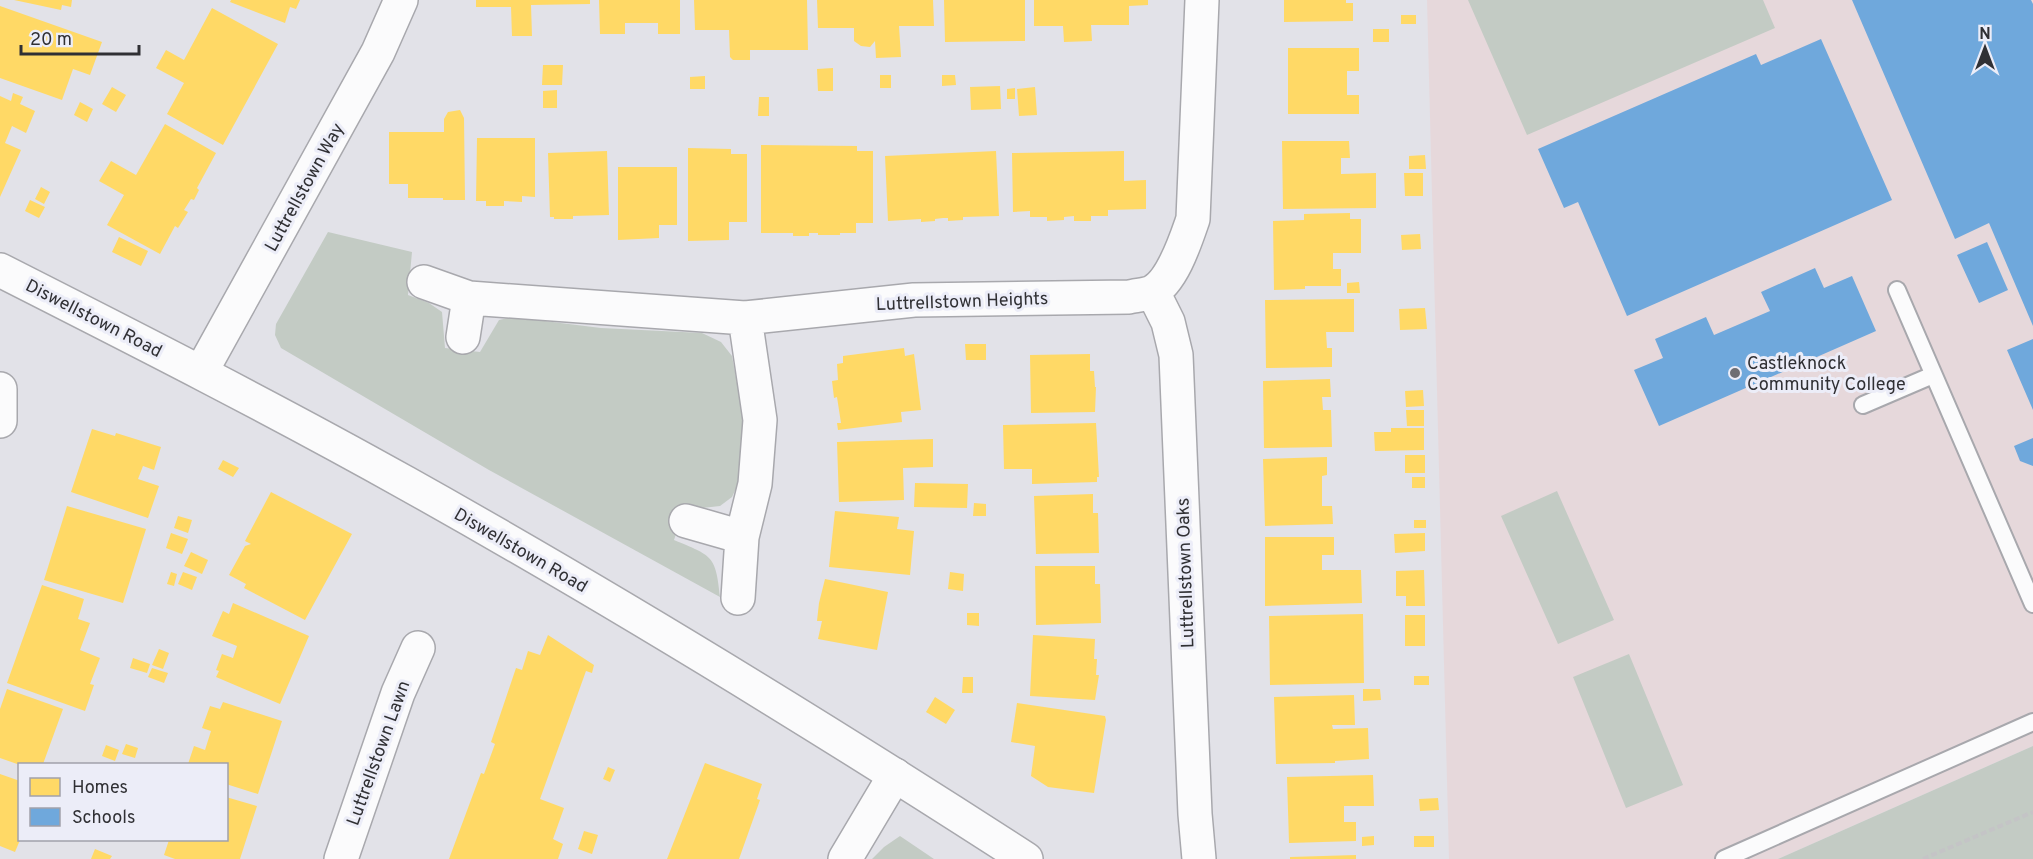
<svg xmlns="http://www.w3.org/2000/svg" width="2033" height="859" font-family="Overpass,sans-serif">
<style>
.education{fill:#e6d8db}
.green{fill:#c3cbc4}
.homes{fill:#ffd966}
.schools{fill:#6fa8dc}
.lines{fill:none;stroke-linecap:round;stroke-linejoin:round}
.lane-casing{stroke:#a8a8ad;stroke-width:20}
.street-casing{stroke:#a8a8ad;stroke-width:36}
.secondary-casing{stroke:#a8a8ad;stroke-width:36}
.path{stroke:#c4c4c6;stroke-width:4;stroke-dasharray:6 3;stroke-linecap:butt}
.lane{stroke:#fbfbfc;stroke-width:16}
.street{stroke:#fbfbfc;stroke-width:33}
.secondary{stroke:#fbfbfc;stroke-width:33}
.poi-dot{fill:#6e6e73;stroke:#ecedf8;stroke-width:2}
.labels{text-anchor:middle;stroke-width:6;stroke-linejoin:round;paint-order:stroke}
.street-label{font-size:18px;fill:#303034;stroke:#ecedf8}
.poi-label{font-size:18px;fill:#303034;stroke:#ecedf8;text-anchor:start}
</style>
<rect width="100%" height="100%" fill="#e2e2e8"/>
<path class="education" d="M1427,0h606v746l-255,113h-329z"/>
<path class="green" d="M1468,0h295l12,28 -248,107z
M328,232l84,20 -4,43 21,8 13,9 3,36 35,4 19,-32 13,-3 89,11 101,5 19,9 11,14 12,64 -4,60 -8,17 -12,9 -18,2 -16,-4 -12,36c38,16 42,15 46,57l-231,-127 -208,-122 -6,-13 1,-11z
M1557,491l57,129 -56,24 -57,-128z
M1629,654l54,131 -57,23 -53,-131z
M2033,746v113h-255z
M900,836l34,23h-62l12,-12z"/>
<path class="homes" d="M14,0h58l-1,7 -9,-2 -1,5z
M231,0h69l-4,9 -6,-2 -5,16 -55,-21z
M476,0h114v4l-59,1 1,31h-20l-1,-29h-35z
M599,0h81v34h-22v-11h-33v11h-25z
M694,0h113l1,50h-58v10h-17l-3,-3 -1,-27h-34z
M817,0h116l1,26h-35l2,31 -25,1 -1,-17 -5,6 -9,-1 -7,-5v-13h-36z
M944,0h81v41l-80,1z
M1034,0h114v5l-19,1v19h-38l1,16 -28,1 -1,-16h-29z
M1284,0h62v3h7v18l-69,1z
M0,6l102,36 -12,33 -17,-6 -11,31 -62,-22z
M212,8l66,36 -55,101 -56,-31 17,-31 -28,-15 10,-18 18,10z
M1401,15h15v9h-15z
M1373,29h16v13h-16z
M1288,48h71v23h-12v24h12v19h-71z
M543,65h20l-1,20h-20z
M833,68v23h-15l-1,-22z
M880,75h11v13h-11z
M942,75h13l1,10 -14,1z
M705,76v13h-15v-12z
M1000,86l1,23 -30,1 -1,-23z
M112,87l14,8 -10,17 -14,-8z
M1035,87l2,28 -18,1 -2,-27z
M1015,88v11h-8v-10z
M557,90v18h-14v-17z
M13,93l10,4 -3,7 15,7 -9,22 -14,-7 -7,17 16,7 -21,47v-101l11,5z
M759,97h10v19h-11z
M80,102l13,7 -6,13 -13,-7z
M460,110l4,8 1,82h-22v-2h-35v-14h-19v-52h55v-13l4,-7z
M165,124l51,29 -19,35 2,2 -5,10 -3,-1 -7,11 4,2 -10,16 -3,-2 -15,28 -53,-29 17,-30 -25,-14 12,-20 25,14z
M477,138h58v59l-13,-1v6l-18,-1v5h-18v-5h-10z
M1282,141h67l1,17h-9v16l35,-1v35l-93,1z
M761,145l96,1v5h16v72h-17v10h-16v2h-22v-2h-9v3h-16v-3h-32z
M688,148l43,1v5h16v68h-18v18l-41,1z
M607,151l2,64 -36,1v3h-19v-2h-4l-2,-64z
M996,151l3,65 -36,1v3l-15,1v-3h-5l-8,1v2l-14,1v-3l-33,2 -3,-65z
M1124,151v30l22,-1v29l-38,1v6h-17v5h-17v-5l-10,1v3l-17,1v-4h-17v-6l-17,1 -1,-59z
M1425,155l1,14h-17v-13z
M618,167h59v58h-18v13l-41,2z
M1404,173h19v23h-18z
M41,187l9,5 -6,12 -9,-5z
M30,200l15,7 -6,11 -14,-7z
M1350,213v6h11v34h-28v16h8v17h-36v3l-31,1 -1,-69 31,-1v-6z
M1420,234l1,15 -19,1 -1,-15z
M119,237l29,14 -7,15 -29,-14z
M1359,282l1,11h-13v-10z
M1354,299v33h-28l1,16h5v19l-66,1 -1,-68z
M1425,308l2,21 -27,1 -1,-21z
M965,344h21v16h-20z
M904,348l1,8 9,-2 7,56 -20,2 1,10 -64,8 -1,-7h4l-4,-26 -3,1 -2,-17 6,-1 -1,-16 6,-1v-7z
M1090,354v17h4l1,16h1l-1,25 -64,1 -1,-58z
M1330,379l1,18h-9l1,13h8l1,37 -68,1 -1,-67z
M1423,390l1,16 -18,1 -1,-16z
M1406,410h18v16h-17z
M1096,423l3,54h-2v5l-65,2v-15h-28l-1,-44z
M1391,428h33v22l-49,1 -1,-19h17z
M92,429l23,7 1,-3 45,14 -7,23 -11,-4 -5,13 21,7 -11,32 -77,-26z
M933,439v28l-30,1 1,32 -65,2 -2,-60z
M1405,455h20v18h-20z
M1327,457v18l-5,1v30h10l1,18 -68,2 -2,-67z
M223,460l16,8 -6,9 -15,-8z
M1412,477h13v11h-13z
M915,483l53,1 -1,24 -53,-1z
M271,492l81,42 -47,86 -61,-32 2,-4 -17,-9 16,-29 6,-2 -6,-3z
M1093,494v19h5l1,40 -63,1 -2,-58z
M974,503l12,1v12h-13z
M67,506l79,23 -23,74 -79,-23z
M835,511l64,6 -2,12 17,2 -4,44 -81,-8z
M178,516l14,4 -4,13 -14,-5z
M1414,520h12v8h-12z
M171,533l17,6 -6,15 -16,-6z
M1425,533v18l-30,2 -1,-19z
M1265,537h69v18h-12v15h39l1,33 -97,3z
M191,552l17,8 -6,14 -18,-8z
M1035,566h60v18h5l1,39 -65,2z
M1424,570l1,36h-19v-10h-10v-25z
M171,572l6,2 -3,12 -7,-2z
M183,572l14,5 -5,13 -14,-6z
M950,572l14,2 -1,17 -15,-2z
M825,579l63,13 -11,58 -59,-11 4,-18h-5l2,-18z
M42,585l42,14 -6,20 12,4 -10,27 20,8 -10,26 4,1 -9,26 -78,-28z
M233,603l76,33 -29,68 -64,-27 3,-6 -3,-1 6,-16 11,4 4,-12 -25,-10 11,-25 6,3z
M967,613h12v13l-12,-1z
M1363,614l1,69 -94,2 -1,-69z
M1405,615h20v31h-20z
M548,635l46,30 -2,8 -6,-2 -46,128 24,9 -11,31 10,5 -5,15h-109l32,-86 3,1 11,-30 -4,-2 25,-74 6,2 6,-19 12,4z
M1033,635l62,4 -1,20h3l-1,16h3l-4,25 -65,-4z
M159,649l10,4 -6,16 -11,-4z
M133,658l17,6 -3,9 -17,-5z
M152,668l16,5 -4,10 -16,-6z
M1414,676h15v9h-15z
M963,677h10v16h-11z
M7,689l56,20 -20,55 -23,1 -20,-7v-49z
M1363,689h17l1,11 -18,1z
M1354,695l1,30h-23l1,4 35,-1 1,31 -34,2v2l-59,1 -2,-67z
M935,697l20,13 -9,14 -20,-12z
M223,702l59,19 -24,73 -32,-10v-20h-38l6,-18 11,4 6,-19 -9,-3 8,-22 10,3z
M1017,703l88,13 1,4 -12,73 -46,-6 -17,-11 4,-30 -24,-4z
M126,744l12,4 -3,10 -13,-4z
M106,745l13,5 -4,11 -13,-5z
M705,763l57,21 -5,15 3,1 -21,59h-72z
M608,767l7,3 -5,12 -7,-3z
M0,774l20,7v59l-5,12 -15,-6z
M1373,775l1,31h-30v16h12v19l-67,2 -2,-66z
M226,797l31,9 -17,53h-65l-11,-4 5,-15h57z
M1438,798l1,12 -19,1 -1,-12z
M584,831l14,4 -6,19 -14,-5z
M1374,836v9l-12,1v-9z
M1414,836h20v11h-20z
M95,849l17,7 -2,3h-19z
M1356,855v4h-66v-2z"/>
<path class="schools" d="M1852,0h179l2,4v322l-44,-103 -34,16z
M1821,39l71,161 -265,116 -49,-114 -14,6 -26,-59 218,-95 5,11z
M1987,242l21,48 -29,13 -22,-48z
M1815,268l9,20 28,-12 24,55 -217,95 -25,-56 29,-12 -8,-19 51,-22 8,18 56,-24 -9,-19z
M2033,339v71l-26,-60z
M2033,438v28l-13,-5 -6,-15z"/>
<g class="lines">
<g class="lane-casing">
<path id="lane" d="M1897,290l136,314
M1863,405l70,-30
M1724,859l309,-137"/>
</g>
<g class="street-casing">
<path id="street" d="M424,282l45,16 276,20 169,-18 215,-3c7,-2 17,-2 23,-5 21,-11 34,-53 41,-73l9,-219
M1153,292l15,30 8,33 19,459 4,45
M463,337l6,-39
M201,372l177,-320 23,-52
M0,421v-32
M686,521l56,16
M738,598l4,-61 13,-53 5,-64 -15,-102
M341,859l57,-166 20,-45
M845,859l50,-84"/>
</g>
<g class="secondary-casing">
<path id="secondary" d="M0,270c136,69 272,138 406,213 211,118 417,245 620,376"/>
</g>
<path class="path" d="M1923,859l110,-47"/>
<use href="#lane" class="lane"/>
<use href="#street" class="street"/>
<use href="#secondary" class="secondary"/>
</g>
<circle class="poi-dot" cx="1735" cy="373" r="6"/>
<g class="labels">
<g class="street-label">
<text transform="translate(304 187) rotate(-61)" y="6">Luttrellstown Way</text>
<text transform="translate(962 301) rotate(-2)" y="6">Luttrellstown Heights</text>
<text transform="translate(94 318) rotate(27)" y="6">Diswellstown Road</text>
<text transform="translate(521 550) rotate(30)" y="6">Diswellstown Road</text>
<text transform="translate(1185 573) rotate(-92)" y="6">Luttrellstown Oaks</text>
<text transform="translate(378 753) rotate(-70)" y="6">Luttrellstown Lawn</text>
</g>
<g class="poi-label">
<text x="1747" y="369">Castleknock<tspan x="1747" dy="21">Community College</tspan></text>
</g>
</g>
<rect x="18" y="763" width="210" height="78" fill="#ecedf8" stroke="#a1a1aa" stroke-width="1.5"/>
<rect x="30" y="778" width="30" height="18" fill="#ffd966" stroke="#a1a1aa" stroke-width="1.5"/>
<text x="72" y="793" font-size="18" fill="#303034">Homes</text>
<rect x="30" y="808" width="30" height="18" fill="#6fa8dc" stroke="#a1a1aa" stroke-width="1.5"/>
<text x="72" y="823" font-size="18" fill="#303034">Schools</text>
<g transform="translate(1985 48)" stroke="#ecedf8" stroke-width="4.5" paint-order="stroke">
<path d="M0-4.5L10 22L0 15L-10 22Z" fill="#303034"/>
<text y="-9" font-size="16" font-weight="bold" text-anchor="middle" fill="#303034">N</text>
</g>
<path d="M21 45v9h118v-9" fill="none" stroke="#303034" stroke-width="3"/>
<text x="30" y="45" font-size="18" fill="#303034" stroke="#ecedf8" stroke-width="4.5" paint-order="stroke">20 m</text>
</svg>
